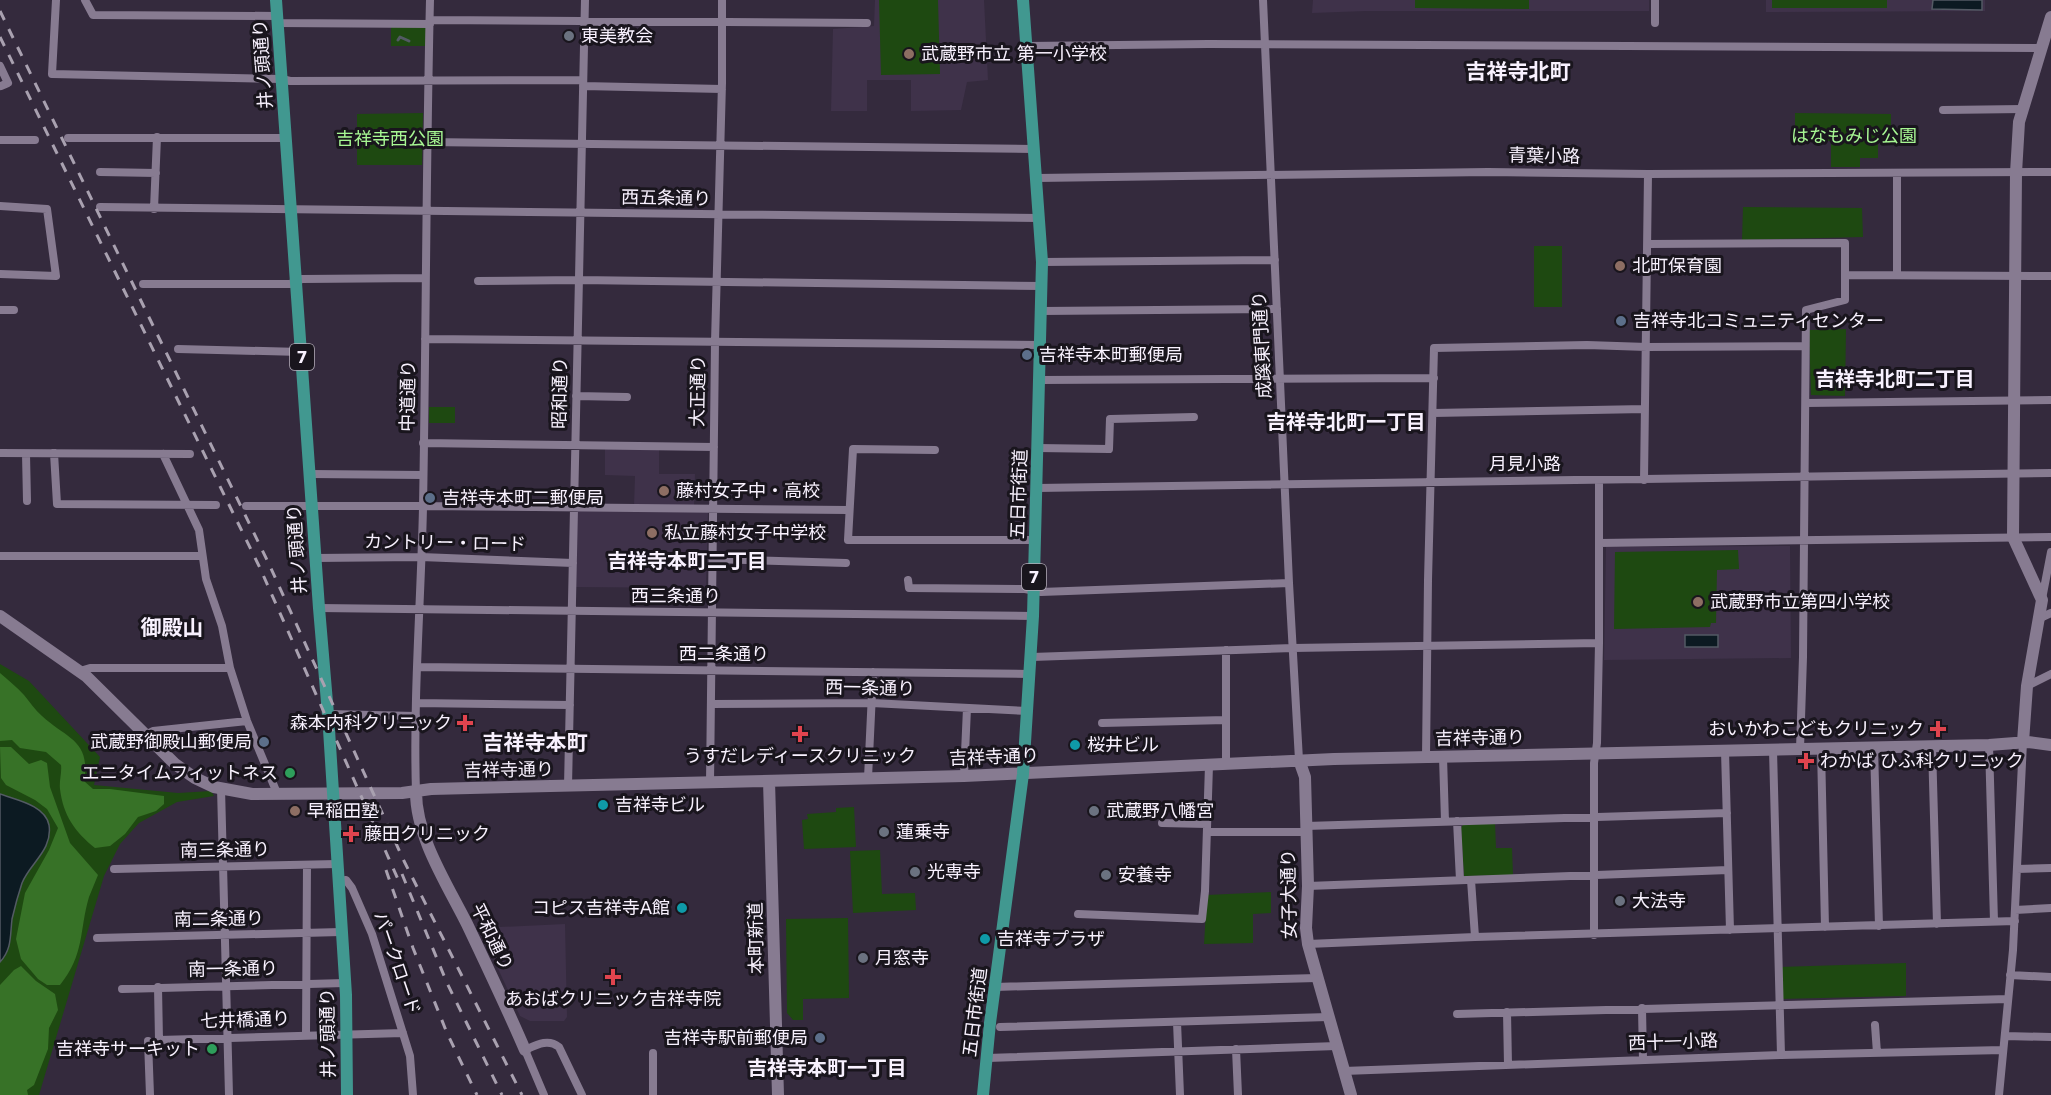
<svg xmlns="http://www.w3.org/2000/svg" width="2051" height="1095" font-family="'DejaVu Sans','Noto Sans JP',sans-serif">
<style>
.built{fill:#3f324a}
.green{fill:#1e4911}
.forest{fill:#377227}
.water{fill:#0c1a22;stroke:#535a64;stroke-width:1.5}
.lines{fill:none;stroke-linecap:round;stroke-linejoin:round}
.stream{stroke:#535a64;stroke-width:3}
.street{stroke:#877b91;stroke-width:8}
.secondary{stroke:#877b91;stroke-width:12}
.primary{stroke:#419890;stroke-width:12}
.rail{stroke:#a9a1b0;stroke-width:3;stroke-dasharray:10 10;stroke-linecap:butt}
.worship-dot{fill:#6b7280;stroke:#19151d;stroke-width:2}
.education-dot{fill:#8d6e63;stroke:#19151d;stroke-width:2}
.service-dot{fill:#5c6f8a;stroke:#19151d;stroke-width:2}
.health-dot{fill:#e0444e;stroke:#19151d;stroke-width:2}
.culture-dot{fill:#0f9aa8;stroke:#19151d;stroke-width:2}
.leisure-dot{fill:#2e9e5b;stroke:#19151d;stroke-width:2}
.labels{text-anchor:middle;stroke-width:6;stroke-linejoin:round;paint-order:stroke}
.shield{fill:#19151d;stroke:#b5afba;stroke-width:1.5}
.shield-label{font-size:16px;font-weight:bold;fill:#f8f1fe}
.poi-label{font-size:18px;fill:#f8f1fe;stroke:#19151d;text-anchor:start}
.street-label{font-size:18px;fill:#f8f1fe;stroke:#19151d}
.park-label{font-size:18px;fill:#a7f793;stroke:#19151d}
.neighbourhood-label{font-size:20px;font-weight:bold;fill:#f8f1fe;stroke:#19151d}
.quarter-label{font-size:21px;font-weight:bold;fill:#f8f1fe;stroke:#19151d}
</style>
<rect width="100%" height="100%" fill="#342a3d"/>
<path class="built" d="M875,0h109l4,80 -21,2 -6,28 -50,1v-31h-44v31h-36l2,-82 41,-3z
M1313,0h336v11h-283l-54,2z
M1766,0h219v11l-219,1z
M605,446l54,1v27h36l-1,34 -60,-2 1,-30 -30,-1z
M577,511l131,1 -2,76 -132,-1z
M1790,546l1,112 -187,2 2,-113z
M565,924l2,93 -3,4h-34l-10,-5 -41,-88z"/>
<path class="green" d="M879,0h59l2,74 -59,1z
M1415,0h114v9l-114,-1z
M1772,0h115v8h-115z
M391,27h35v19h-35z
M423,113l-1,52h-65v-51z
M1795,113l96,1v28h-13v16h-18v9h-29v-26h-36z
M1743,207l119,1 1,29 -121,3z
M1534,246h28v61h-28z
M1846,329l-1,67 -34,-1 -2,-65z
M429,407h26v16h-26z
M1738,550l1,19 -22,1 -1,53h-5l-1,4 -96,2 1,-77z
M0,664l29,17 71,76 -6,28 84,8 33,-2 3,5 -37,6 -38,21 -19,21 -16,32 -65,219h-39z
M854,807l2,40 -52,2 -2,-29 6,-1 -1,-5 29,-2v-4z
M1495,822l1,26h16l1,27 -49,1 -3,-48 3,-5z
M880,850l2,44 33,-1 1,17 -63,3 -3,-62z
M1271,892v21l-18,1v29l-49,1 3,-49z
M848,918l1,80 -46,1v21h-10l-6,-7 -1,-94z
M1906,963v33l-127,3v-32z"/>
<path class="forest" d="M0,673c8,7 17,14 24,22 6,7 11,15 18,21 25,23 49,24 42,65l9,8h17l54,7v8l-8,7 -18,6 -13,17 -15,12 -15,2c-20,-16 -32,-33 -35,-59 -1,-8 2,-16 1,-24l-15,-13 -26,-4 -8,-8 -12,1z
M0,747h11l18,17 12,-4 6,3 3,24 20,56 28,32c-3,7 -6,15 -9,22 -10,34 -4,57 -29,88h-13l-9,-6 -17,-20 -5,-20 9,-46 24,-43 9,-22 -11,-19 -12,-9 -29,-15 -5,-7z
M21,966l15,15 19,13 3,16 -9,18 -1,21 -14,36 -7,5 1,5h-28v-110l14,-15z"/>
<path class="water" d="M1933,0h49v10l-50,-1z
M1685,635h33v12h-33z
M0,794c16,6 45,11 49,31 4,25 -19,38 -27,58 -4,12 -7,23 -10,36 -2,17 0,30 -12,43z"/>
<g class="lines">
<path class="stream" d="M398,40l2,-3 9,4"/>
<path class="street" d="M56,0l-4,74 230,5 8,2 293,-1
M85,0l8,15 185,1
M1263,0l26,583 10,177
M430,20l437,3
M278,23l152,1
M1655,23v-23
M1027,46l181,-2 834,4
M0,66l8,17 -7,3
M583,86l139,3
M1943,110l80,-1
M68,138h218
M0,140h35
M427,142l607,7
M100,172l56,1
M1037,178l451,-6 160,2 403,-2
M0,206l47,3 9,67 -56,-2
M100,207l939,11
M154,209l3,-72
M1648,244l197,-1v57l-39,10 -3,347 -3,92
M1042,262l233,-2
M1845,275l206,1
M1897,275v-102
M478,281l101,-1 463,6
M143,284h147l12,-5 123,-1
M0,310h14
M1042,311l235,-2
M425,339l616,6
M178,349l123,3
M1040,380l394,-2
M576,396l51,1
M1806,403l245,-3
M1433,413l212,-4
M423,443l291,4
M1038,448l71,1 1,-30 84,-2
M935,450l-82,-1 -5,91h187
M0,453l190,1
M54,453l3,51 159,1
M26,454l1,47
M163,454l36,76 7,49 16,47 8,42 17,53 30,72
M310,474l113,1
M1644,480l4,-306
M1037,488l1014,-15
M246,506h177l425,4
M1599,543l452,-6
M0,556h201
M315,558l106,-1 152,6
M713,559l133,4
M908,580l1,8 116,1 16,3 248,-9
M2042,599l9,-47
M319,608l714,8
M2038,619l13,-6
M1226,650v114
M1032,657l261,-9 306,-5
M417,667l613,7
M80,671l10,-3h140
M2027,686l24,-12
M416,703l154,2
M711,704l161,-1 156,8
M328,714l88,2
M1102,723l124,-3
M145,735l8,-4 94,-10
M1989,745l5,176
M1932,746l5,178
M1874,748l5,178
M1821,749l4,178
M1773,750l8,305
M1725,751l5,179
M1426,757l2,-177 6,-232 153,-3 60,2 158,-1
M1443,757l2,64
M964,776l3,-68
M868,778l5,-106
M710,783l5,-441 7,-259v-83
M568,786l17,-786
M221,788l8,307
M416,792c-3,-95 5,-190 7,-285 3,-169 3,-338 7,-507
M1457,821l3,59
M1162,823l45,1
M1306,826l421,-13
M1207,832h99
M114,869l223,-5
M2017,869l34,-1
M1471,880l4,57
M338,881l8,-1 6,8 20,46 38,122 3,39
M1308,886l420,-16
M2015,910l36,-2
M1078,914l124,5 3,-28 4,-126
M1594,935v-172l3,-20 2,-100v-163
M97,938l244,-6
M1308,944l167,-7 540,-16
M2010,975l41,2
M158,987l1,53 244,-7
M995,987l322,-9
M122,989l223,-6
M1642,1008l1,52
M1507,1012l1,53
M1457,1014l551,-15
M1177,1022l3,73
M1875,1025l2,28
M1000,1027l328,-10
M306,1035l1,-170
M2005,1036l46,1
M148,1041l2,54
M1236,1049l2,46
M653,1053v42
M987,1058l350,-12
M1344,1071l437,-16 222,-5
M544,1095l-19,-45c11,-5 23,-12 34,-3l23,48
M1999,1095l14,-145 10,-208"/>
<path class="secondary" d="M0,616l86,60 89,88 20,14 19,9 38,7 150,-1 29,-4 533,-13 370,-17 655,-14 39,-3 23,3
M2023,742l4,-56 15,-86 -29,-63 3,-364 3,-51 32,-105
M1299,760l6,17 3,109 -2,42 2,16 43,151
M769,781l9,314
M416,792c0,45 31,92 51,132 20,42 40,84 58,126"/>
<path class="primary" d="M276,0l43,608 9,106 18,281 1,100
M983,1095l7,-72 33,-249 10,-158 9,-354 -19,-262"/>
<path class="rail" d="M0,11l269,553 135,297 118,234
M0,37l260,531 141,318
M386,870l27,78 34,85 30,62
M402,874l45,109 55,112"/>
</g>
<g class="worship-dot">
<circle cx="569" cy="36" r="6"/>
<circle cx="1094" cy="811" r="6"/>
<circle cx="884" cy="832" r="6"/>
<circle cx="915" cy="872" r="6"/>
<circle cx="1106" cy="875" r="6"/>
<circle cx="1620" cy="901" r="6"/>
<circle cx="863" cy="958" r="6"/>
</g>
<g class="education-dot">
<circle cx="909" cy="54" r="6"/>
<circle cx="1620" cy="266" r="6"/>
<circle cx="664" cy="491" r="6"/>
<circle cx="652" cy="533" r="6"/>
<circle cx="1698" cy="602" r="6"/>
<circle cx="295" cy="811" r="6"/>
</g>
<g class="service-dot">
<circle cx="1621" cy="321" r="6"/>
<circle cx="1027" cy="355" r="6"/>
<circle cx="430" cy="498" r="6"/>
<circle cx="264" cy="742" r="6"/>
<circle cx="820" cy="1038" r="6"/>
</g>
<g class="health-dot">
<path d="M462 714h6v6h6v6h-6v6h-6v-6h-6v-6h6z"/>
<path d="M1935 720h6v6h6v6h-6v6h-6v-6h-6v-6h6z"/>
<path d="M797 725h6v6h6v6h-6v6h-6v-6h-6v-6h6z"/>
<path d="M1803 752h6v6h6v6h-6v6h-6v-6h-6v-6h6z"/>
<path d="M348 825h6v6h6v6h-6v6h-6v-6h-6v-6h6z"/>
<path d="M610 968h6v6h6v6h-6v6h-6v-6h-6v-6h6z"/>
</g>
<g class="culture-dot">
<circle cx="1075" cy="745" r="6"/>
<circle cx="603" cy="805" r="6"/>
<circle cx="682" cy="908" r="6"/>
<circle cx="985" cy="939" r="6"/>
</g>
<g class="leisure-dot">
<circle cx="290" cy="773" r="6"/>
<circle cx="212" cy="1049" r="6"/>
</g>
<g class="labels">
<g class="shield">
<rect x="290" y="344" width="24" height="26" rx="4.5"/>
<rect x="1022" y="564" width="24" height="26" rx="4.5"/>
</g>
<g class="shield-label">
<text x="302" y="363">7</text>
<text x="1034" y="583">7</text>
</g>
<g class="poi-label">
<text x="581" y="42">東美教会</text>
<text x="921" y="60">武蔵野市立 第一小学校</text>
<text x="1632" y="272">北町保育園</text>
<text x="1633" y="327">吉祥寺北コミュニティセンター</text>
<text x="1039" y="361">吉祥寺本町郵便局</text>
<text x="676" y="497">藤村女子中・高校</text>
<text x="442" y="504">吉祥寺本町二郵便局</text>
<text x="664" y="539">私立藤村女子中学校</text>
<text x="1710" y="608">武蔵野市立第四小学校</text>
<text x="452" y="729" text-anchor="end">森本内科クリニック</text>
<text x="1924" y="735" text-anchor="end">おいかわこどもクリニック</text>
<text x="252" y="748" text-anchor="end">武蔵野御殿山郵便局</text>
<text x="1087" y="751">桜井ビル</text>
<text x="800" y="762" text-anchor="middle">うすだレディースクリニック</text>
<text x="1820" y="767">わかば ひふ科クリニック</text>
<text x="278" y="779" text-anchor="end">エニタイムフィットネス</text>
<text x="615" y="811">吉祥寺ビル</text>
<text x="307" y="817">早稲田塾</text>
<text x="1106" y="817">武蔵野八幡宮</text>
<text x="896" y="838">蓮乗寺</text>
<text x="364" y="840">藤田クリニック</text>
<text x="927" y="878">光専寺</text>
<text x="1118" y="881">安養寺</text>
<text x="1632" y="907">大法寺</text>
<text x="670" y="914" text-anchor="end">コピス吉祥寺A館</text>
<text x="997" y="945">吉祥寺プラザ</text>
<text x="875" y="964">月窓寺</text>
<text x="613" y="1005" text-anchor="middle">あおばクリニック吉祥寺院</text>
<text x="808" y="1044" text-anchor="end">吉祥寺駅前郵便局</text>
<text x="200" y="1055" text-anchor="end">吉祥寺サーキット</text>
</g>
<g class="street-label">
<text transform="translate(263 64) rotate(-94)" y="6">井ノ頭通り</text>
<text transform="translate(1544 156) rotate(1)" y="6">青葉小路</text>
<text transform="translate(666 198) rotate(1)" y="6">西五条通り</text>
<text transform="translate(1262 345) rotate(-93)" y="6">成蹊東門通り</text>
<text transform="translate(698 391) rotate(-89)" y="6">大正通り</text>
<text transform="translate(560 393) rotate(-89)" y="6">昭和通り</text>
<text transform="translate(408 396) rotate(-89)" y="6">中道通り</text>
<text x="1525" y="470">月見小路</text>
<text transform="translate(1019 494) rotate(-88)" y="6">五日市街道</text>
<text transform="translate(445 543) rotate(1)" y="6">カントリー・ロード</text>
<text transform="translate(297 549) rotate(-94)" y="6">井ノ頭通り</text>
<text x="676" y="602">西三条通り</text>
<text x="724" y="660">西二条通り</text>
<text transform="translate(870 688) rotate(1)" y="6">西一条通り</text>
<text transform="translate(1480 738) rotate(-1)" y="6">吉祥寺通り</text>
<text transform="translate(994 757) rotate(-2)" y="6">吉祥寺通り</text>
<text transform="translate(509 770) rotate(-1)" y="6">吉祥寺通り</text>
<text transform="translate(225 850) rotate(-1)" y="6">南三条通り</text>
<text transform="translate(1289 894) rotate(-91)" y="6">女子大通り</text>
<text transform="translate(219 919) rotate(-1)" y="6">南二条通り</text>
<text transform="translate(492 937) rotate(64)" y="6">平和通り</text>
<text transform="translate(756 938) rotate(-91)" y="6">本町新道</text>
<text transform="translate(397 963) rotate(71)" y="6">パークロード</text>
<text transform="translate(233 969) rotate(-1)" y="6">南一条通り</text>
<text transform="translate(975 1012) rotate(-83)" y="6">五日市街道</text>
<text transform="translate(245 1020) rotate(-2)" y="6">七井橋通り</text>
<text transform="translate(328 1033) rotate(-91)" y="6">井ノ頭通り</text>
<text transform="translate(1673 1042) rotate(-2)" y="6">西十一小路</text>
</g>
<g class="park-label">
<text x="1854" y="142">はなもみじ公園</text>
<text x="390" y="145">吉祥寺西公園</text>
</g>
<g class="neighbourhood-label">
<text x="1895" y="386">吉祥寺北町二丁目</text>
<text x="1346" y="429">吉祥寺北町一丁目</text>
<text x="687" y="568">吉祥寺本町二丁目</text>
<text x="827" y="1075">吉祥寺本町一丁目</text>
</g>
<g class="quarter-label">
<text x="1518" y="79">吉祥寺北町</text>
<text x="172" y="635">御殿山</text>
<text x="535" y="750">吉祥寺本町</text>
</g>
</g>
</svg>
